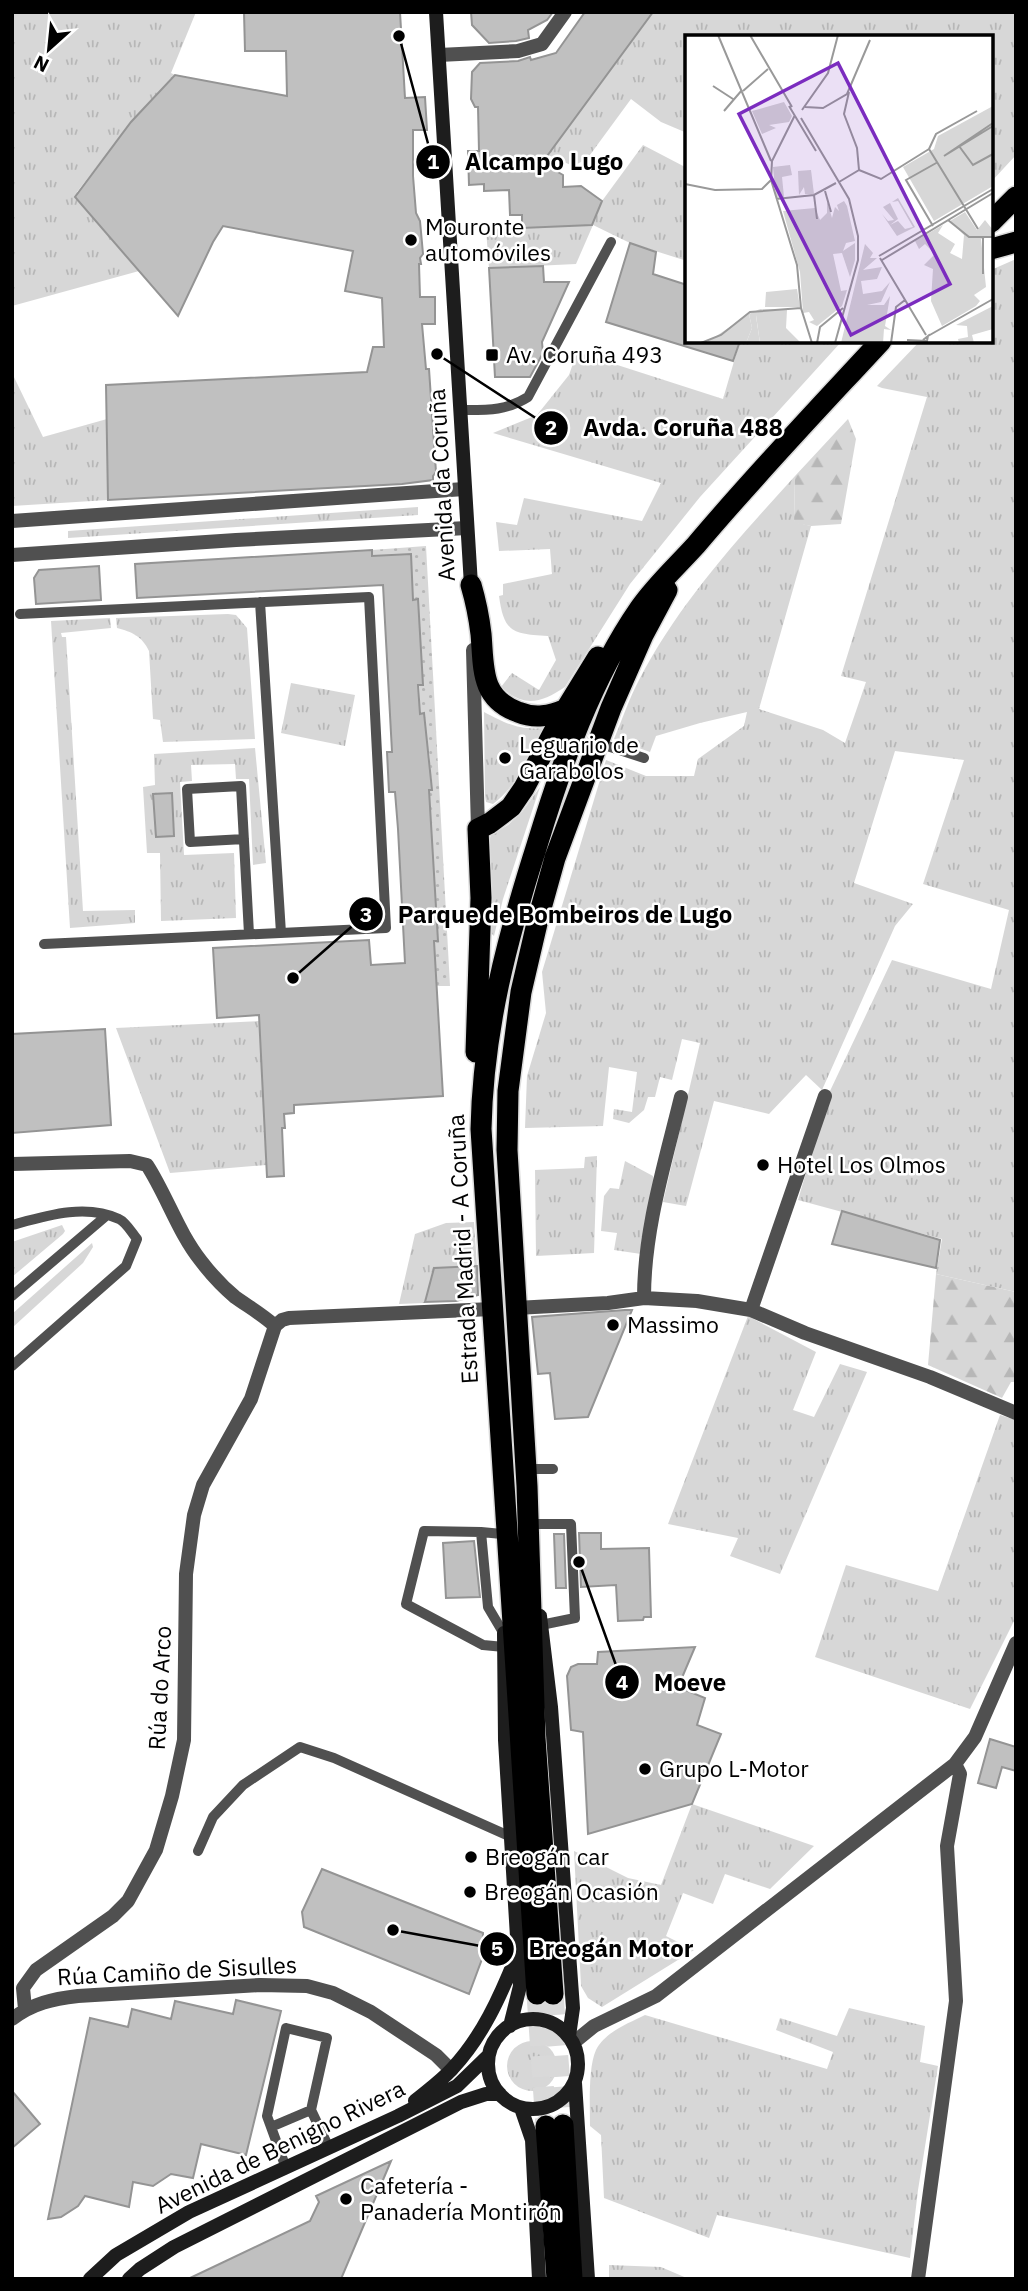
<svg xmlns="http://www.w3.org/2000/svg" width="1028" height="2291" font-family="'IBM Plex Sans',sans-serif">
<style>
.grass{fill:url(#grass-tufts)}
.forest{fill:url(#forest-firs)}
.park{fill:url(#park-dots)}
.building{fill:#c0c0c0;stroke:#949494;stroke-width:2}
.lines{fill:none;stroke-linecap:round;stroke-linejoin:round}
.highway-tunnel{stroke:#d9d9d9;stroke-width:21;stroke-dasharray:21 10;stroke-linecap:butt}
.highway-casing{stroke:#dbdbdb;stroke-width:24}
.lane{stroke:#505050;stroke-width:10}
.street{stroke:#505050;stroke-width:14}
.secondary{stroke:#1d1d1d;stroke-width:14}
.highway{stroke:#000;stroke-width:21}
.poi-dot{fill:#000;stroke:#fff;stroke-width:2.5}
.labels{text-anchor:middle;stroke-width:5;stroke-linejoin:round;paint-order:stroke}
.poi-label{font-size:23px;fill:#000;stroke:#fff;text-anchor:start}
.street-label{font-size:23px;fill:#000;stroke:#fff}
.inset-road{fill:none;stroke:#999;stroke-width:2}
.view{fill:#7b2cbf;fill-opacity:0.15;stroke:#7b2cbf;stroke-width:3.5}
.inset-edge{fill:none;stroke:#000;stroke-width:3.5}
.leader{fill:none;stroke:#000;stroke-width:2.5}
.callout-dot{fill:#000;stroke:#fff;stroke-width:2.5}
.mark-label{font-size:21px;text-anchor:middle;font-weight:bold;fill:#fff}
.callout-label{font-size:24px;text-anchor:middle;font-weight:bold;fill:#000;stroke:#fff;stroke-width:5;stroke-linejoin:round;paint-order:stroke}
</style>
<defs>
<pattern id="grass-tufts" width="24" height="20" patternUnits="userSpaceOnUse" patternTransform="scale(1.75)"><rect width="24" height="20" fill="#d7d7d7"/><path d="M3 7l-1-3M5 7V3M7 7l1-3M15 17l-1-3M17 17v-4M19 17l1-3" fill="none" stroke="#b7b7b7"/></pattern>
<pattern id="forest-firs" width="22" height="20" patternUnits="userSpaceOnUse" patternTransform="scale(1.75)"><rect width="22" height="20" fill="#d7d7d7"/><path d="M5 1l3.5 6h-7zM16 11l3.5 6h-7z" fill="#b7b7b7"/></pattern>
<pattern id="park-dots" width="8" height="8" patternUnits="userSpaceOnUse" patternTransform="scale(1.75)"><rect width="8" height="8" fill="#d7d7d7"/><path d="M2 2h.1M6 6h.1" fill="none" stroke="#b7b7b7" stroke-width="1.8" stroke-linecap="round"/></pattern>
</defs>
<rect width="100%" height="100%" fill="#fff"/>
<path class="grass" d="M12,12h184l-25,61 4,2 -44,48 -54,69 62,79 -127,35z
M653,12h363v143l-25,27v-145h-304v96l-26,-11 -30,-23 -44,60 -14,7 -25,-11z
M643,145l44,23v93l-57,-18 -37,-18 -17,39 -87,4 -3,-39 106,-4 10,-24z
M1016,259v1033l-80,-18 6,-35 -144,-39 32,-109 62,-131 99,29 18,-79 -86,-26 41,-124 -69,-9 -41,132 59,21 -18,22 -73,164 -16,-15 -37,39 -55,-13 -28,105 -23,-4 37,-159 -18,-4 -10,41 -12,-3 -5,20h-7l-4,13 -15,13 -16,-4 1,-10 18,3 5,-40 -28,-5 -6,59 -78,2 2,-52 19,-63 -4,-41 64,-212 40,16h48l4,-17 46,-33 3,-14 -47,11 -44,13 -6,16 -36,-13c8,-19 15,-40 25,-59 40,-77 98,-140 156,-204l-1,46 17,4 -52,183 64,21 22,13 21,-61 -25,-6 86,-279 -45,-9 -5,-2 43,-45h71v-71z
M740,341h102l-142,156 -70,87 -65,103c-24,16 -41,21 -64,0l11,-14 27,17 17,-30 -8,-24c-35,-2 -44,-3 -49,-40l4,-1v-11l49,-10 -2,-25 -51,2 -3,-29 21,3 7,-27 118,23 19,-38 -168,-50 44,-18 32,-40 8,-23 146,47z
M12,373l31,64 64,-18 1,81 -96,6z
M418,507v8l-350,23v-7z
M228,614l8,1 11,13 8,111 -92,3 -3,-22 -7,-1 -4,-68c-7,-15 -17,-19 -32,-23l-1,-10z
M110,618l1,10 -50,5 1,4h4l17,274 52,-1v13l-65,5 -19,-307z
M291,683l64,12 -10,51 -64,-13z
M484,712c23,12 34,18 60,16 -14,25 -27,59 -51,76l-7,-2 -1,-6z
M255,748l11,115 -13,2 -4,-86h-13l-1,-15 -44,1 1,16 -12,1 4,73 50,-2 2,65 -75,3 -1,-68h-13l-4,-66 12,-2 -1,-31z
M540,787l-37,112 -9,37 -3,-3 -3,-89 3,-9 17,-10 14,-13z
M259,1021l7,144 -96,8 -54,-145z
M597,1156l-3,97 -58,3 -1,-86 49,-2 1,-11z
M625,1161l28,15 1,5 -13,73 -27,-4 3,-17 -16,-2 3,-35 6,-8 9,1z
M474,1222l3,44 -43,2 -9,35 -26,1 16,-70 31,-11z
M62,1225l3,6 -2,3 -51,43v-35z
M92,1243l1,4 -10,16 -71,65v-14z
M748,1316l68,36 -23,58 21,7 26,-53 27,8 -87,202 -50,-18 8,-18 -70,-14z
M1000,1415l16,5v197l-46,92 -155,-52 31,-92 92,26z
M692,1804l122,42 -44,43 -45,-15 -12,30 -30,-11 -17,43 28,14 -92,57 -14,-9 -7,-12 -7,-135 54,27 33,7z
M849,2008l76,18 -5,36 18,4 -20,124 -8,68 -193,-43 -8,23 -105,-40 -3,-63 -11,-9c0,-19 -2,-59 6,-76 9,-18 33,-27 49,-35l182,54 6,-17 -57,-22 4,-12 57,18z
M507 2066a25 25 0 1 1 50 0a25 25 0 1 1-50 0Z
M609,2265l52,2 28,12h-80z"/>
<path class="forest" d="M848,419l8,20 -15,85 -30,2 -17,-3 1,-47z
M936,1274l80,18v90h-5l-9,16 -74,-33z"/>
<path class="park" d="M426,546l24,440h-14l-7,-196 3,-1 -3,-39h-3l-2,-36 -4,-1 -3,-114 -4,1 -2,-45 -39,1v-6z"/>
<path class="building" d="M244,12h156l5,86 20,-1 2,33h-14v46l3,37 4,8 3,33 -3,4 1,6h-2l1,33h15v27h-13l4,45h3l7,103 -3,4v4l-31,4 -294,16 -2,-115 261,-13 6,-25h11l-2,-49 -37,-7 8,-40 -130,-25 -10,16 -35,74 -103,-119 56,-75 44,-47 112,21 -1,-45h-41z
M471,12h82l-6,8 -19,10 1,8 -13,3 -27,2 -17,-18z
M585,12h68l-111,151 21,12v12l18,-1 21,15 -10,24 -70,3v-13h-12l-1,-25 -25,1v-7l-15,1 -1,-34h11l-1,-44h-3l-4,-8 1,-27 8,-9 38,-2 12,-4 1,3 25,-7z
M630,243l26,9 -3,22 34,11v56h53l-7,20 -127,-39z
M543,266l1,16h25l-27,60 1,11 -13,24h-35l-6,-109z
M372,550v6l39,-2 2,46 5,-1 5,86h-5l2,29 4,-1 8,77h-3l9,151h-4l9,155 -149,9v8l-10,1 1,14h-3l2,48 -17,1 -8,-162 -42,3 -4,-70 156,-8 2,25 34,-2 -7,-134 -3,-37h-6l-2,-40h5l-9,-167 -246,13 -2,-34z
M99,566l2,34 -65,4 -2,-26 5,-8z
M172,793l2,43 -18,1 -3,-43z
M105,1029l6,96 -99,8v-99z
M842,1211l98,29 -4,28 -104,-24z
M477,1266l1,29 -22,6 -31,1 9,-34z
M625,1310h7l-44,107 -33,2 -5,-46 -12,1 -6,-57z
M579,1533h22v16l48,-1 2,69h-7l-1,3 -25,1 -2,-36 -35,2z
M554,1534h10l2,54h-10z
M474,1541l6,56 -34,1 -3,-55z
M695,1647l-17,40 27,11 -8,27 24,9 -29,70 -104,30 -5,-102 -12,-2 -4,-54 4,-9 7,-3h19l1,-12z
M990,1739l26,8v24l-14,-4 -6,21 -18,-5z
M322,1869l161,64 -1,26 -13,35 -165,-67 -2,-15z
M236,2000l45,11 -35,144 -45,-11 -8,34 -22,-4 -18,12 -20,-4 -4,25 -44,-11 -7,10 -17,11 -13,2 42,-201 38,9 4,-18 39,10 4,-18 58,13z
M12,2091l28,33 -28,24z
M391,2161l-50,118h-153l122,-58 9,-19 -3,-6z"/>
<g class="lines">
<path class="highway-tunnel" d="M537,1994l9,132
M553,1994l10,131"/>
<g class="highway-casing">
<path id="highway" d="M991,222l25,-25
M991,249l25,-7
M471,585c5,17 8,32 10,49 3,34 -1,64 37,78 17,7 32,4 48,-3
M476,1052l5,-154 -3,-69 12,-6 21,-16 13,-19 42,-79 32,-52
M537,1994l-56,-865c2,-100 26,-190 56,-284 25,-82 54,-166 103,-237 16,-23 37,-42 56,-63 59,-70 122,-136 185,-204
M553,1994l-18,-256 -8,-252 -20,-336 1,-59 13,-99 17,-73 17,-61 56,-150 32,-73 24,-45
M563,2125l9,154
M546,2126l11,153"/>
</g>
<path class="lane" d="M461,410c26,0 45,1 67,-13l83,-155
M260,602l21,331
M20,614l349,-17 17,331 -342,16
M598,743l46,15
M244,839l-54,3 -3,-53 54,-3 8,148
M12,1225c33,-9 73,-22 107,-6 7,3 13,14 18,20l-11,27 -114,100
M12,1296l94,-80
M526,1469h27
M530,1524h41l4,94 -34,7
M481,1532l-57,-1 -18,73 77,41 21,2
M502,1534l-21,-2 7,75 16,27
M198,1851l15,-34 30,-32 57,-38 34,11 177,79
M271,2127l40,-17
M286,2168l-19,-52 19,-88 41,10 -16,72 18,38"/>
<path class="street" d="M439,55l79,-4 24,-7 23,-32
M12,521l452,-32
M12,555l224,-15 231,-12
M473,650l5,179
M12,1164l118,-3 17,4c20,31 31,67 54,96 10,13 22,26 34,36 14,10 28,18 40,29
M644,1298c0,-69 21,-135 37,-201
M516,1308l92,-5 36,-5 53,3 54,9 54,23 125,44 86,36
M751,1310l74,-214
M25,2009l-2,-21 13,-18 77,-54 15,-15 28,-51 16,-54 12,-56 2,-166 8,-59 9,-30 48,-86 24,-73 7,-6 7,-2 203,-9
M12,2019c21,-16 41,-20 66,-23l182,-11 47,1 26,7 38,19 65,43 15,15
M573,2043l21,-17 62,-30 299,-232 20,-27 41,-94
M918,2279l38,-278 -9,-155 13,-72 -5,-10"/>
<path class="secondary" d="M436,12l35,573
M540,1616l11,91 22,301 -4,28
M504,1633l1,107 15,246 -10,40
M488 2064a45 45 0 1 1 90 0a45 45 0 1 1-90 0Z
M575,2083l13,196
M415,2101c12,-10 26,-20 37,-32 30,-32 48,-72 64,-112
M521,2108l11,32 7,139
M90,2279l26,-24 73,-43 209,-96 59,-30 32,-31
M129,2279l11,-10 34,-22 287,-145 25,-8h14"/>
<use href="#highway" class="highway"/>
</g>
<g class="poi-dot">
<circle cx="411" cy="240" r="7"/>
<rect x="485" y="348" width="14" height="14" rx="3.5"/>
<circle cx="505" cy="758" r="7"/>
<circle cx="763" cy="1165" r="7"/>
<circle cx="613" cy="1325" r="7"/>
<circle cx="645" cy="1769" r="7"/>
<circle cx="471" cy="1857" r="7"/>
<circle cx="470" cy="1892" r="7"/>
<circle cx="346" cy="2199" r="7"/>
</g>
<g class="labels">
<g class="poi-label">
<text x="425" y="235">Mouronte<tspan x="425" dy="26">automóviles</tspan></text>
<text x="506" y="363">Av. Coruña 493</text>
<text x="519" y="753">Leguario de<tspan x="519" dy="26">Garabolos</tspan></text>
<text x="777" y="1173">Hotel Los Olmos</text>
<text x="627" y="1333">Massimo</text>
<text x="659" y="1777">Grupo L-Motor</text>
<text x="485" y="1865">Breogán car</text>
<text x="484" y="1900">Breogán Ocasión</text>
<text x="360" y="2194">Cafetería -<tspan x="360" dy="26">Panadería Montirón</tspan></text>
</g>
<g class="street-label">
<text transform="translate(442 485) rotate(-93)" y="8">Avenida da Coruña</text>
<text transform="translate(463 1249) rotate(-93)" y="8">Estrada Madrid - A Coruña</text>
<text transform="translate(160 1688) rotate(-87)" y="8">Rúa do Arco</text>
<text transform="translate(177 1971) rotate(-3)" y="8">Rúa Camiño de Sisulles</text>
<text transform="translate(280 2147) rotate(-26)" y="8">Avenida de Benigno Rivera</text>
</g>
</g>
<g transform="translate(685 35)">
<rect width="308" height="308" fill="#fff"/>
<path d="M99,67l8,14 -3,6 -20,3 7,3 -14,6 -10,-23zM105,130l2,10 -10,2 2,20 -8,1 -3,-31zM126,135l3,24h-9l-1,-7 -5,8 -1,-24zM213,163l17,29 -18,9 -15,-22 6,7 6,-1 -11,-13 7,-4 8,16 -8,6 8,-4 7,8 8,-2 -15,-26 -6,1zM142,166l5,17 3,-11 4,4 -2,-6 7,-4 3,5 8,35 -9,2 -3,8 12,-8v17l-5,17 -8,-24 -9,1 8,37 6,-1 -5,16 -25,20 -8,-4 5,-2 -5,-8 -6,1 -3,-41 -17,-61 32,-3 5,12 7,-7zM280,177l12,18 8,-10 8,10v6l-12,3 5,48 -12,8 6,6 -4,5 -34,20 -11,-25 2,-32 -9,-4 11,-11 -10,-10 -6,5 -4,-8 28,-16 -5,8 17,11 -5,9 12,6 2,-24 -14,-14zM180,209l8,9 -3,5h7l-14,12 19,-3 -5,12 -16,2 2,13 19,-3 8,-9 -9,20 -14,3h17l6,-9 -5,30 6,4 -7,-1 -1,14h-42zM112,254l3,18h-35l1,-15zM308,271v23l-21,6 2,8h-15l-1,-4 10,-2 -1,-11 -11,-1zM75,274l27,1 -1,18 15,15h-41l-4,-28zM64,279l3,14 -6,15h-40z" fill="#d7d7d7"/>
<path d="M75,274l-4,7 4,27h-14l6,-15 -3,-14z" fill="#d7d7d7"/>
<path d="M308,71v80l-59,35 -31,-54 31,-18 4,-13z" fill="#d7d7d7"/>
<path class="inset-road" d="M33,0l53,126M65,0l42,72M28,51l20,13M58,56l25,-22M104,71l27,45M120,72l18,1 24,-14 23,-54M117,75l26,-37 10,-38M39,76l18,-21M116,83l48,81 9,37v24l-23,83M308,88l-49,33 49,-30M274,111l14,19 20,-11M244,114l49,80M244,114l7,-15 41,-23M174,135l22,9 48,-30M86,145l26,85 4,43 11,35M154,147l20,-12 -2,-22 -13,-34 5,-22M0,149l30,6 47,-1 9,-9 1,-19 23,-46M140,156l6,21M129,160l3,24M91,164l38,-4 22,-12M263,185l21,17h24M248,191l-27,-46 32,-18M298,203v36M194,221l114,-67M195,223l46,77M197,225l111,-67M243,301l65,-37M222,305l20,1 1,-5 -5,4M16,308l20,-8 29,-23 51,-4M132,308l3,-16 23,-19M206,308l5,-36 9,-7"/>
<path class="view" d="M153,28l112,221 -99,51 -112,-221z"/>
<rect width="308" height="308" class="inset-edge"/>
</g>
<path class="leader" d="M399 36L433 162M437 354L551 428M293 978L366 914M579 1562L622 1682M393 1930L497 1949"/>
<g class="callout-dot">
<circle cx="399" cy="36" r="7"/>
<circle cx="437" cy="354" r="7"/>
<circle cx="293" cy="978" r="7"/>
<circle cx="579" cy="1562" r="7"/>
<circle cx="393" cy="1930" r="7"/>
<circle cx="433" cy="162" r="18"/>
<circle cx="551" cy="428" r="18"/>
<circle cx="366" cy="914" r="18"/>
<circle cx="622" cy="1682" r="18"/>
<circle cx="497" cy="1949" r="18"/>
</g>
<g class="mark-label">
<text x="433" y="169">1</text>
<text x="551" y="435">2</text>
<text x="366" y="922">3</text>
<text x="622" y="1690">4</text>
<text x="497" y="1956">5</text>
</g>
<g class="callout-label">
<text x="544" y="170">Alcampo Lugo</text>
<text x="683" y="436">Avda. Coruña 488</text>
<text x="565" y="923">Parque de Bombeiros de Lugo</text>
<text x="690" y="1691">Moeve</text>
<text x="611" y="1957">Breogán Motor</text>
</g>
<rect width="1028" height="2291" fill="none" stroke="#000000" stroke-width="28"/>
<g transform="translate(49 49) rotate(207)" stroke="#ffffff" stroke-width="5" paint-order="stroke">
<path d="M0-5L12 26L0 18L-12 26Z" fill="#000000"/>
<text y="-10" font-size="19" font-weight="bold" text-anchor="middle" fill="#000000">N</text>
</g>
</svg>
